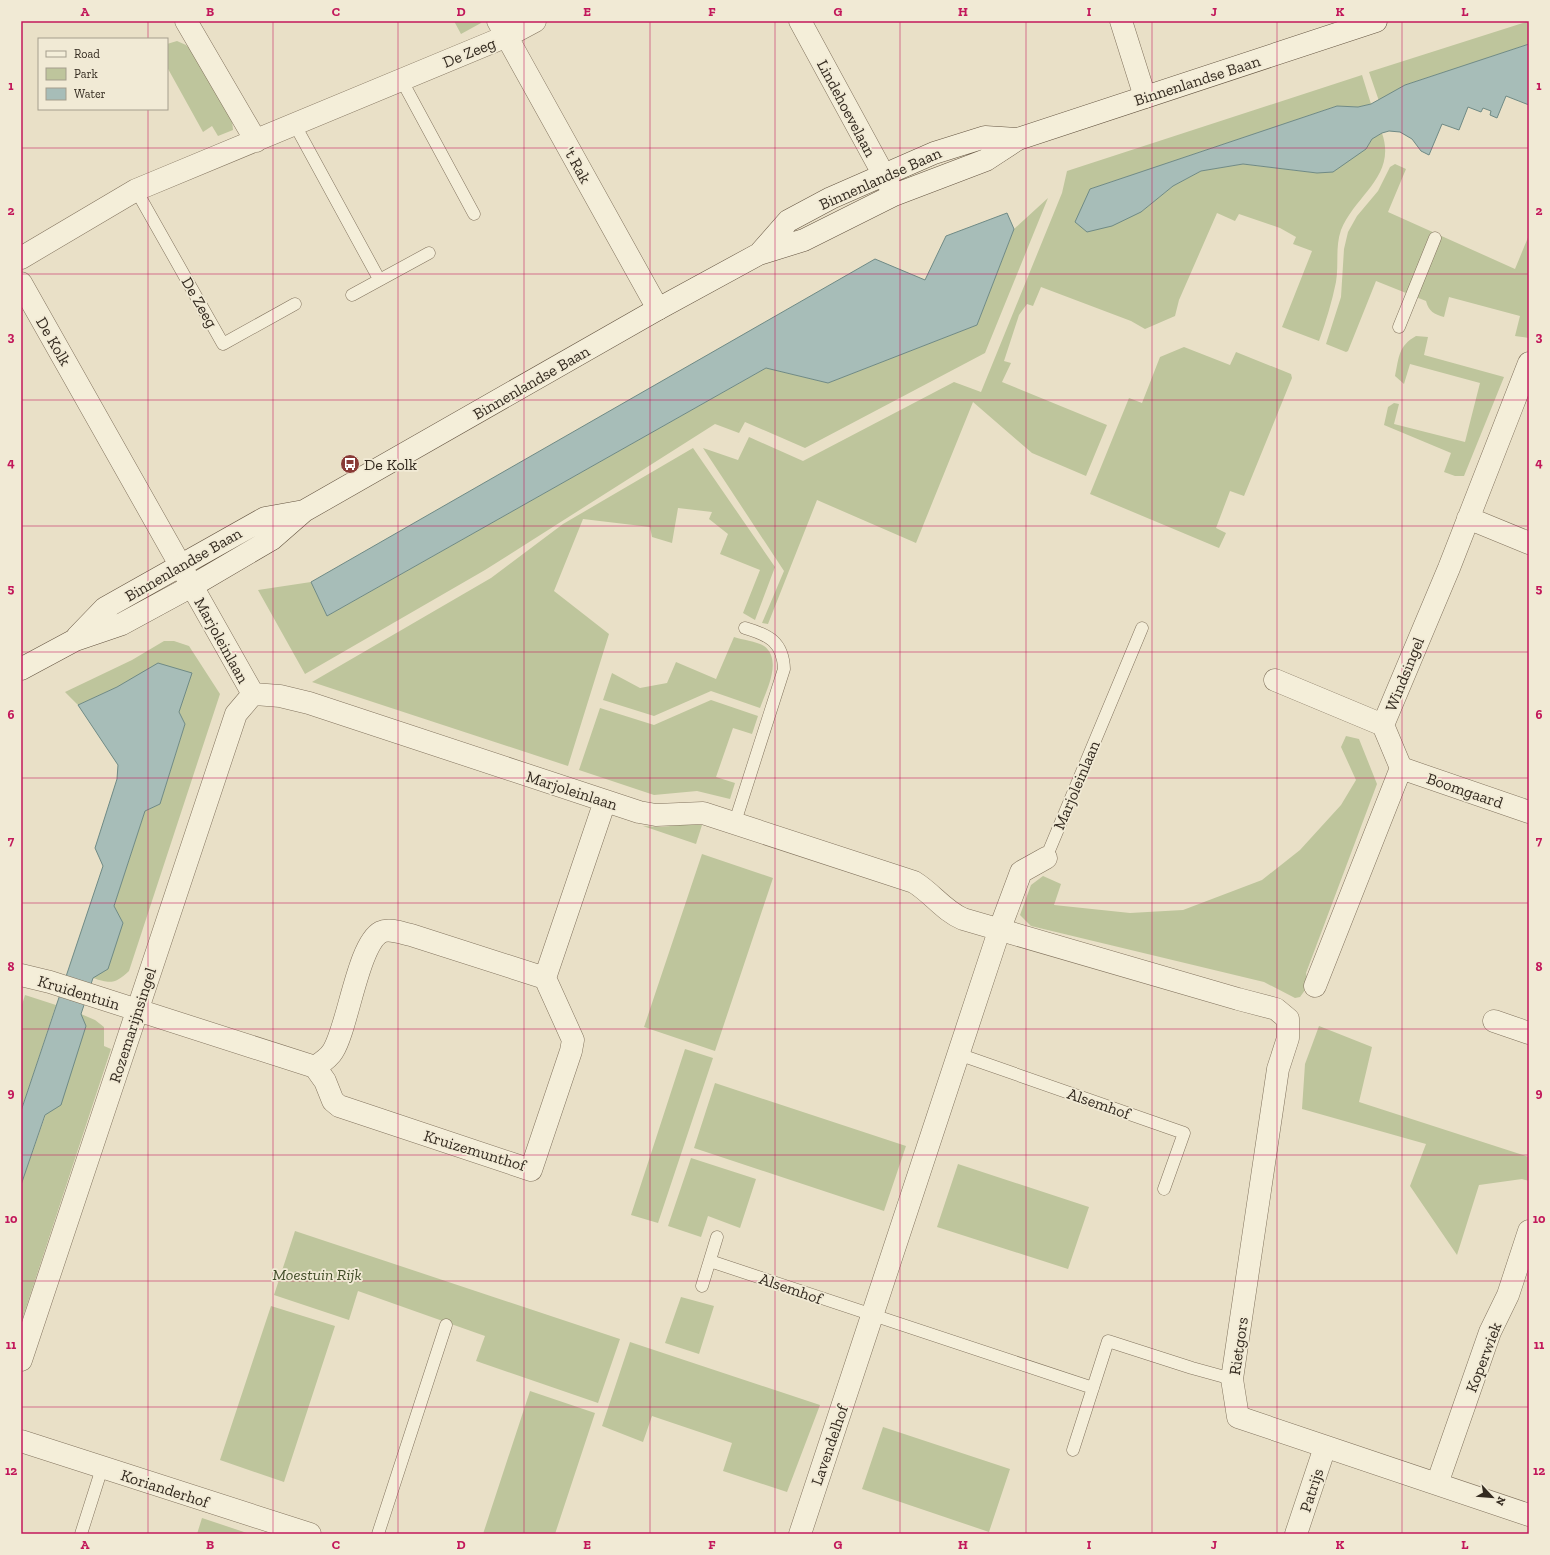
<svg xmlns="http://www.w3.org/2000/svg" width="1550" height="1555" font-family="'Zilla Slab',serif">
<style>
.green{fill:#bec59c}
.water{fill:#a7bdb8;stroke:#6f8a85}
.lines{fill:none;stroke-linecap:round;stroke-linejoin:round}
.lane-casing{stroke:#82735e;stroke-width:13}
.street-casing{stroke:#82735e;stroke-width:23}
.secondary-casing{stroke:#645441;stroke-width:23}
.lane{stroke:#f4eed9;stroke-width:12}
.street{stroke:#f4eed9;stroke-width:22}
.secondary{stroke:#f4eed9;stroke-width:22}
.grid{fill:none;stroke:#c2185b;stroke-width:1;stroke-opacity:0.55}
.labels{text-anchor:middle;stroke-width:3.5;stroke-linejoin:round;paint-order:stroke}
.street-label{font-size:16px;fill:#342b20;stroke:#f1ead5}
.poi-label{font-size:16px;fill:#342b20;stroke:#f1ead5;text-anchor:start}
.park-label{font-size:16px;font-style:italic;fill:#434e29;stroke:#f1ead5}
.neatline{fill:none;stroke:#c2185b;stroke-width:1.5}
.grid-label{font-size:13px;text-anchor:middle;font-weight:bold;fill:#c2185b}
</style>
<rect width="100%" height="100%" fill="#e9e0c7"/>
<path class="green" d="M454,21h28l-1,2 -20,11z
M1529,21v23l-124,41 -26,16 -10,-29z
M177,41l9,4 7,7 39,68 1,10 -15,6 -6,-10 -9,6 -36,-65v-23z
M1362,75l9,29 -13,3 -21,-1 -247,83 51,23 32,-26 28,-15 42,-7 74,9 49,-24 6,-10 10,-6c15,43 -27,62 -41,97 -6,17 -2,35 -5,52 -4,20 -10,39 -17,59l-37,-14 30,-76 -19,-7 3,-7 -16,-9 -41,-14 -4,7 -18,-8 -38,87 -4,16 -30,13 -14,-8 -90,-34 -8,19 -6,-2 -8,11 -15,46 7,2 -9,19 105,43 -21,51 -54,-23 -59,-51 -57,141 -99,-43 -49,124 -6,-1 22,-52 -81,-123 35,12 11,-23 54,24 151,-79 27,10 81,-199 5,-22z
M1395,164l11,5 -18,43 127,57 14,-34v103l-14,-2 5,-20 -71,-19 -5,20c-10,-3 -15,-5 -18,-16l-50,-20 -28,70 -2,1 -20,-8 15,-47 3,-48 4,-17 9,-16 21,-25 12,-24z
M1048,198l-63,155 -180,95 -60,-26 -6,11 -24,-9 -230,146 -180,104 -47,-84 53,-8 16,34 439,-248 62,15 149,-58 37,-96z
M1416,336l12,1 -4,18 80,22 -40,99h-9l-11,-4 7,-19 -67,-28 4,-18 6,-4 5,1 -5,20 71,18 15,-59 -70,-19 -6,20 -9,-8c4,-18 3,-30 21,-40z
M1184,347l46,18 6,-13 55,22 1,4 -48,118 -14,-5 -14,37 10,5 -7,15 -129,-54 39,-96 13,5 18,-46z
M693,448l82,119 -20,53 -12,-7 17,-43 -40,-16 8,-20 -19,-15 3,-7 -34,-4 -6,35 -20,-6 -2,-10 -67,-8 -29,72 55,43 -41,132 -256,-84 179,-104 72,-54z
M734,637c8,3 22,4 30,9 19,14 2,45 -4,62l-49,-17 -57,25 -51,-16 9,-27 28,15 27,-5 9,-21 40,17z
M164,641h10l15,5 31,48 -91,277c-14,13 -18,13 -36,7l30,-55 -9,-17 31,-95 15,-7 25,-80 -6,-12 12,-39 -74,14 -39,18 -13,-13 67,-32z
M711,700l47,16 -6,18 -19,-6 -17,49 19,6 -5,16 -33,-8 -43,4 -75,-25 21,-62 54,17z
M1346,736l13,3 18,45 -71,189 2,13 -8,11 -5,1 -31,-16 -233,-56 -11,-11 11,-30 12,-9 18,8 -7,21 76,8 53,-3 79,-30 38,-30 41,-45 15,-25 -15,-33z
M689,824l13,1 -6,19 -53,-18 18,1z
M702,854l71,24 -58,173 -71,-24z
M25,995l31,10 -35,106v-103z
M81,1014l14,6 9,7v19l7,3 -90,274v-138z
M1319,1026l53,21 -13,55 170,55v24l-7,-2 -43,6 -22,70 -47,-69 16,-42 -124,-35 3,-45z
M685,1049l28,9 -55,165 -27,-8z
M715,1083l191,63 -22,65 -190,-63z
M691,1158l65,21 -16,49 -32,-12 -7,21 -33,-11z
M958,1164l131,43 -21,62 -131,-42z
M295,1231l325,108 -22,64 -122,-42 9,-25 -127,-45 -9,29 -75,-25z
M681,1297l33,9 -15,48 -34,-11z
M271,1306l64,20 -51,156 -64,-22z
M630,1342l190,63 -33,87 -64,-21 9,-28 -80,-27 -9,26 -41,-16z
M530,1391l65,22 -40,121h-72z
M883,1427l127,42 -21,63 -127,-43z
M202,1518l48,16h-53z"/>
<path class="water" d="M1529,44v61l-23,-9 -9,22 -7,-3 1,-4 -8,-3 -2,4 -13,-5 -9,23 -17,-6 -13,31 -8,-4 -9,-12 -12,-7 -11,-1 -7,2 -10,6 -6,10 -33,23 -16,1 -74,-9 -42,7 -28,15 -32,26 -29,14 -25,6 -12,-10 15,-33 247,-83 21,1 13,-3 34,-19z
M1007,213l7,16 -37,96 -149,58 -62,-15 -439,248 -16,-34 564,-323 50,21 21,-44z
M158,663l34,10 -13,39 6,12 -25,80 -15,7 -31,95 9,17 -15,46 -15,9 -12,36 5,12 -25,79 -16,10 -24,70v-74l82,-245 -8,-18 22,-69 1,-14 -40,-60 39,-18z"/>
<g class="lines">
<g class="lane-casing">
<path id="lane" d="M401,79l73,135
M295,125l84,154
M136,190l87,154 72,-40
M352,295l77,-42
M1399,327l36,-89
M735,822l49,-153c-1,-27 -15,-34 -39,-41
M1046,858l96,-230
M958,1054l226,79 -20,56
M710,1261l383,127
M702,1286l15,-49
M1073,1450l35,-109 84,27 40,11
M81,1534l21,-66
M378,1534l68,-209"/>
</g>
<g class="street-casing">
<path id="street" d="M186,21l70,120
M498,21l160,288
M800,21l93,171
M1121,21l24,76
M21,258l115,-68 371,-154 28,-15
M21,283l232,411
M1468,518l61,25
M1275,680l108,45
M253,694l27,2 29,7 330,109 17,3 47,-2 211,69c18,11 30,29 49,37l275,80 38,10 12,10v19l-10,31 -46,310 6,38 291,98
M1401,768l128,44
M21,975l29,7 265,85 10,14 8,20 6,5 192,64 40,-119 2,-11 -28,-62 60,-177
M1315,986l86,-218 -18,-43 66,-157 80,-205
M1494,1021l35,12
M315,1067c6,-4 14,-9 18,-16 15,-24 25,-107 48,-119 8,-4 21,1 30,3l134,43
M21,1360l215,-646 17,-20
M21,1441l289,93
M1437,1484l53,-152 18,-37 21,-64
M800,1534l199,-603 22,-59 25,-14
M1296,1534l29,-87"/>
</g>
<g class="secondary-casing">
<path id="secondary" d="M759,254l29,-33 43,-23 103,-45 51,-16 33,2
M77,637l28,-29 160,-90 39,-7
M21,669l54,-29 47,-16 70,-38 80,-47 32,-28 354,-202 101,-55 45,-14 90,-45 92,-35 32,-21 358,-118"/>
</g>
<use href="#lane" class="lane"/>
<use href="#street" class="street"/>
<use href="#secondary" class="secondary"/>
</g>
<path class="grid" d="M148,21v18M273,21v1513M398,21v1513M524,21v1513M650,21v1513M775,21v1513M900,21v1513M1026,21v1513M1152,21v1513M1277,21v1513M1402,21v1513M148,109v1425M21,148h1508M21,274h1508M21,400h1508M21,526h1508M21,652h1508M21,778h1508M21,903h1508M21,1029h1508M21,1155h1508M21,1281h1508M21,1407h1508"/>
<defs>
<g id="bus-disc" transform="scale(1)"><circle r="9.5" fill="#893a36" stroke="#f1ead5"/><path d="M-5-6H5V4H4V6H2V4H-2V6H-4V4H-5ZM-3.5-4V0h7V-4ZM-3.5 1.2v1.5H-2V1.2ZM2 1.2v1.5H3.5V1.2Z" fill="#fff"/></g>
</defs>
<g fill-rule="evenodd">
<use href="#bus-disc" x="350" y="464"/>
</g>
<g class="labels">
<g class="street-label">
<text transform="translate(469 52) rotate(-22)" y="6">De Zeeg</text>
<text transform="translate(1197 80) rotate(-18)" y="6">Binnenlandse Baan</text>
<text transform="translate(847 108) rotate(62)" y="6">Lindehoevelaan</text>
<text transform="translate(578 165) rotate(61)" y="6">'t Rak</text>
<text transform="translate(880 178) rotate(-24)" y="6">Binnenlandse Baan</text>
<text transform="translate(200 302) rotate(60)" y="6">De Zeeg</text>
<text transform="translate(54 341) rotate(60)" y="6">De Kolk</text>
<text transform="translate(531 382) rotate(-30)" y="6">Binnenlandse Baan</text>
<text transform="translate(183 564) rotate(-30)" y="6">Binnenlandse Baan</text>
<text transform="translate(222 640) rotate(61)" y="6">Marjoleinlaan</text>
<text transform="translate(1404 674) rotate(-68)" y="6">Windsingel</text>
<text transform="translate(1076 785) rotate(-67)" y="6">Marjoleinlaan</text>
<text transform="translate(572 790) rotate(18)" y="6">Marjoleinlaan</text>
<text transform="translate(1465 790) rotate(19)" y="6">Boomgaard</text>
<text transform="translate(79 992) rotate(17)" y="6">Kruidentuin</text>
<text transform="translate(132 1025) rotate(-72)" y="6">Rozemarijnsingel</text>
<text transform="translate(1099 1103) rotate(19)" y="6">Alsemhof</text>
<text transform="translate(475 1150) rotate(17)" y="6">Kruizemunthof</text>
<text transform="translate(791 1288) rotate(19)" y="6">Alsemhof</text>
<text transform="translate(1238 1346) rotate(-82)" y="6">Rietgors</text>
<text transform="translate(1483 1357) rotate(-69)" y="6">Koperwiek</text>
<text transform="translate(829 1445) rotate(-71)" y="6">Lavendelhof</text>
<text transform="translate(165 1488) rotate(18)" y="6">Korianderhof</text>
<text transform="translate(1311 1490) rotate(-72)" y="6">Patrijs</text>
</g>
<g class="poi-label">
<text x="364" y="470">De Kolk</text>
</g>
<g class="park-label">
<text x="317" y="1280">Moestuin Rijk</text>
</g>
</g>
<rect width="1550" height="1555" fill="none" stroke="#f1ead5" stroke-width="44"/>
<rect x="38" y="38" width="130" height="72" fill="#f1ead5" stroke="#a59e8d"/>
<rect x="46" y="51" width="20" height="6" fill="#f4eed9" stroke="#a59e8d"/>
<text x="74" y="58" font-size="12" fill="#342b20">Road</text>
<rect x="46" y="68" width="20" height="12" fill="#bec59c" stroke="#a59e8d"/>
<text x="74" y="78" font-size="12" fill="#342b20">Park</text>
<rect x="46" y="88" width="20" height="12" fill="#a7bdb8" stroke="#a59e8d"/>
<text x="74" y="98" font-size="12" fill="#342b20">Water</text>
<g transform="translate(1492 1497) rotate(116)" stroke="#f1ead5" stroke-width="3" paint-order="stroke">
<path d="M0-3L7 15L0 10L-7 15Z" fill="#342b20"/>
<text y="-6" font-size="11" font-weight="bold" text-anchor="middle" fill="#342b20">N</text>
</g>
<rect x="22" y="22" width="1506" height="1511" class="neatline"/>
<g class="grid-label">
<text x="85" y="16">A</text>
<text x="210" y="16">B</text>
<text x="336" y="16">C</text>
<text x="461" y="16">D</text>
<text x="587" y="16">E</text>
<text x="712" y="16">F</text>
<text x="838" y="16">G</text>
<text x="963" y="16">H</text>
<text x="1089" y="16">I</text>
<text x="1214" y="16">J</text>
<text x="1340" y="16">K</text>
<text x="1465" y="16">L</text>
<text x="11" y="90">1</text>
<text x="1539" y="90">1</text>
<text x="11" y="215">2</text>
<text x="1539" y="215">2</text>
<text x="11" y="341">3</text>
<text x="1539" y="341">3</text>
<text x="11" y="467">4</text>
<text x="1539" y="467">4</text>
<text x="11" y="593">5</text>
<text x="1539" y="593">5</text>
<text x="11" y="719">6</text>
<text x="1539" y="719">6</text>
<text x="11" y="845">7</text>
<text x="1539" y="845">7</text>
<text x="11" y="971">8</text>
<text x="1539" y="971">8</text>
<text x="11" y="1097">9</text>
<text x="1539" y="1097">9</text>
<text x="11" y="1223">10</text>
<text x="1539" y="1223">10</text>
<text x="11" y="1349">11</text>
<text x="1539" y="1349">11</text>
<text x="11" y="1475">12</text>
<text x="1539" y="1475">12</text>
<text x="85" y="1549">A</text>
<text x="210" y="1549">B</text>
<text x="336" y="1549">C</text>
<text x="461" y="1549">D</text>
<text x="587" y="1549">E</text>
<text x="712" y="1549">F</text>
<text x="838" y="1549">G</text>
<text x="963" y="1549">H</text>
<text x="1089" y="1549">I</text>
<text x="1214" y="1549">J</text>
<text x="1340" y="1549">K</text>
<text x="1465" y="1549">L</text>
</g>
</svg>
